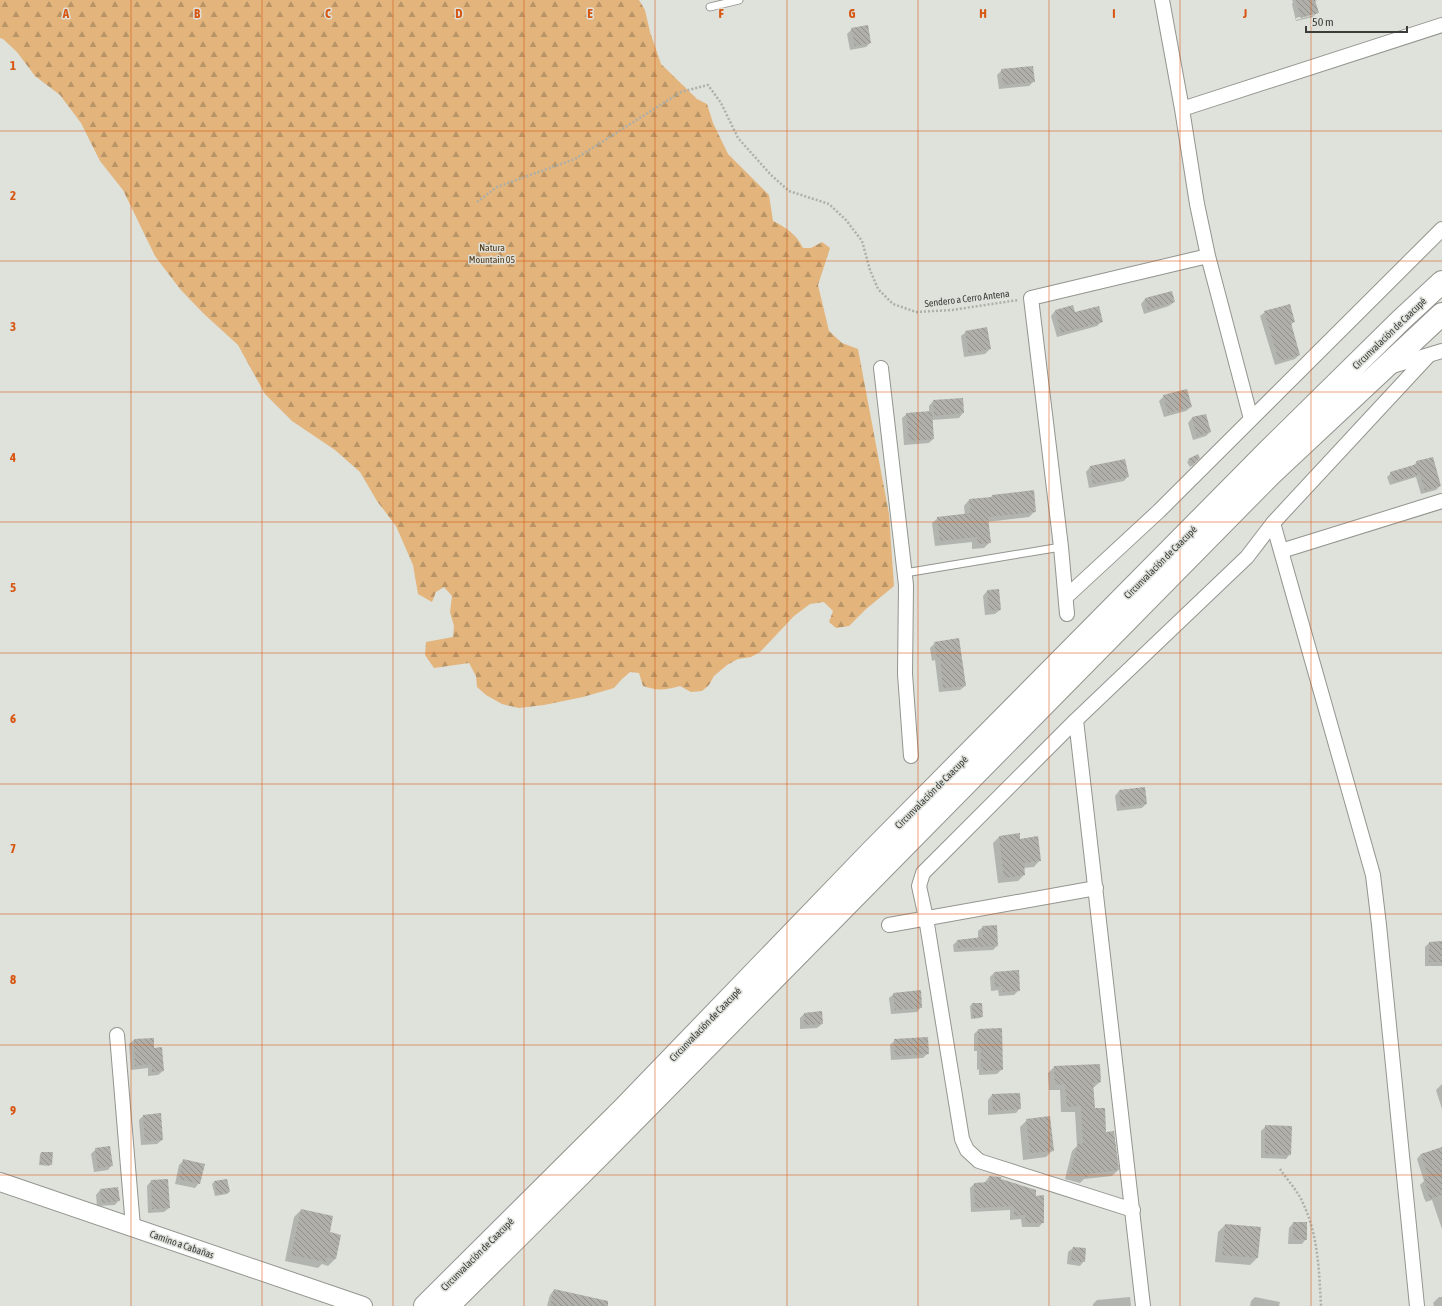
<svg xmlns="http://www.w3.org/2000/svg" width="1442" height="1306" font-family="'Asap Condensed',sans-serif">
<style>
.forest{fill:url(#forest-firs)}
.shadow{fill:#0003;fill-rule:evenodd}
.building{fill:url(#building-back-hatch)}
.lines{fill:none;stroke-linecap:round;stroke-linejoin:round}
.service-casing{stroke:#93958f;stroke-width:9}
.minor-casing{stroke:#93958f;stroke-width:16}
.tertiary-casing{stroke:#93958f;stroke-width:20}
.trunk-casing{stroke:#93958f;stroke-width:24}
.path{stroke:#adafa9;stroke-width:2.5;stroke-dasharray:2 2;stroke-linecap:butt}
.service{stroke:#fff;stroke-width:7}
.minor{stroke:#fff;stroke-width:14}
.tertiary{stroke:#fff;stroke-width:18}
.trunk{stroke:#fff;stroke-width:22}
.grid{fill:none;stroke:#d75611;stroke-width:1;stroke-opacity:0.55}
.labels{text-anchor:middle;stroke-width:3;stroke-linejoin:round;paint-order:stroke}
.park-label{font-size:10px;fill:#513817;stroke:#dfe1db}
.street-label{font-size:10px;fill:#3c3d3a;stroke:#dfe1db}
.grid-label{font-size:13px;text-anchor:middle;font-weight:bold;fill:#d75611;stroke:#dfe1db;stroke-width:3;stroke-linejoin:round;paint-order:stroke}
</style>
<defs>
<pattern id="forest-firs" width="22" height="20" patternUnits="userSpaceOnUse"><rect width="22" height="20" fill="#e3b47b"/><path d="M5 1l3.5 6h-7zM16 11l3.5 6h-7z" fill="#b99466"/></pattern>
<pattern id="building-back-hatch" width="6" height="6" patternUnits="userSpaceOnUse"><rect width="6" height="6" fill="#b0afa9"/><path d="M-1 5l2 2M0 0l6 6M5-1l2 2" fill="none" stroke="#90908b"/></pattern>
</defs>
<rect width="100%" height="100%" fill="#dfe1db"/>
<path class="forest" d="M0,0h639l6,10 5,22 11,32 36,35 10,5 6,19 15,31 41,41 4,26c14,7 23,13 30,27h8l11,-6 8,6 -12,37 11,46 13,12 16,6 31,165 5,72 -28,23 -17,17 -13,2 -7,-6 4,-11 -9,-9 -14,2 -16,12 -34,36 -9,5 -13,2 -11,6 -13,11 -5,9 -7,6 -11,1 -11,-6c-15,4 -22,5 -37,0l-4,-13 -9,-1 -9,8 -7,8 -31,9 -39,8 -25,3 -17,-4 -16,-9 -9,-8 -1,-11 -7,-13 -35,5 -9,-13 1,-13 27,-5 1,-11 -4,-14 2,-16 -8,-9 -8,5 -4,10 -14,-8 -5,-29 -17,-39 -19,-25 -17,-29 -25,-22 -43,-29 -27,-27 -27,-49 -35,-32 -23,-24 -25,-33 -32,-66 -23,-29 -19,-38 -21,-28 -25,-19 -18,-24 -14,-13 -3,-1z"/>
<path class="shadow" d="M1292,0h26l-4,1 3,11 -4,5 -17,4 -4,-17 1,-2zM1314,13v2l-18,5v-2z
M852,29l18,14 -4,4 -16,3 -3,-16z
M1002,70l32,11 -5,5 -30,3 -2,-14z
M1171,292l3,10 -5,4 -25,8 -3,-10 4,-5z
M1055,311l19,3 28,7 -5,5 -40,11 -6,-21z
M1265,312l29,9 -3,4 8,30 -4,4 -20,6 -15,-49z
M966,332l24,17 -5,5 -21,3 -3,-21z
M1164,396l27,11 -5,4 -22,6 -5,-16z
M933,401l30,12 -4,5 -27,2 1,19 -4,4 -25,2 -2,-27 5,-4 22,-2v-6z
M1192,418l18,14 -4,4 -13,4 -5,-17z
M1199,458l-9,9 -3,-5 2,-2z
M1124,460l4,16 -4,5 -35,7 -3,-16 4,-5z
M1417,462l23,24 -4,4 -15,4 -5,-17 -26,8 -3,-8 4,-4 22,-7z
M992,496l43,15 -6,6 -42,5 3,20 -6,6 -12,1v-7l-37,4 -3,-23 6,-5 27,-3 -1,-9 5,-6 21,-2z
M998,590l2,20 -5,4 -10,1 -2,-19 4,-5z
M935,643l30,43 -5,4 -21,2 -4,-32 -3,1 -2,-13z
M1119,791l27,13 -4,4 -25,3 -2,-15z
M999,837l21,3 20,20 -6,7 -11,1 1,7 -6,6 -20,2 -5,-40z
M983,927l14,19 -4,4 -39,2 -1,-7 4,-4 21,-3v-7z
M1442,942v24h-17v-19l4,-4z
M994,973l25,17 -5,5 -15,1 -1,-6 -7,1 -1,-14z
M894,994l27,13 -4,5 -26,2 -2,-16z
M972,1004l10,12 -2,2 -9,1 -1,-13z
M804,1014l18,10 -5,4 -17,1v-11z
M978,1030l24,39 -5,5 -18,1v-6l-2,1v-19h-3v-17z
M153,1039v10l10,22 -5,4 -10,1v-8l-17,2 -2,-26 5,-4z
M895,1040l33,13 -5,5 -32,2 -1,-15z
M1054,1067l46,15 -7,6 1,21 12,24 12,37 -6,6 -28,3 -4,4 -15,-4 7,-28 5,-5 -2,-34h-14l-1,-22h-11l-1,-17z
M1442,1084v25l-6,-19z
M992,1095l28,13 -4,5 -28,2v-15z
M143,1116l19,24 -5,4 -16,1 -2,-25z
M1027,1120l26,30 -7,7 -23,3 -3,-33z
M1266,1126l24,28 -4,5 -25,-1v-27z
M1442,1148v81l-10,-29 -6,2 -2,-4 -4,-13 4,-4 -7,-22 4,-5z
M96,1149l16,16 -4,5 -14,2 -3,-18z
M42,1153l9,11 -2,2 -10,-1 1,-11z
M184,1160l15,23 -4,5 -20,-4 4,-19z
M989,1177l46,20 8,25 -4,5h-17l-1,-8 -11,1v-10l-39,2 -1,-24 4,-4 11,-1v-1z
M151,1181h16l2,27 -5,4 -16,1 -1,-27z
M214,1182l15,10 -2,2 -12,2 -3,-12z
M100,1190l19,10 -4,5 -18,1 -1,-11z
M301,1210l28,23 6,26 -7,7 -6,-2 -4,4 -33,-7 9,-44z
M1293,1223l13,16 -4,5h-14l1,-16z
M1225,1225l32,33 -7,7 -35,-3 3,-30z
M1073,1248l11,13 -4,5 -13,-2 1,-12z
M554,1290l37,16h-44l3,-11z
M1130,1297l1,9h-38v-2l4,-4z
M1255,1297l25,5 -1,4h-29l1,-5z
M1439,1297h3v9h-8l-1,-3z"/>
<path class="building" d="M1296,0h19l4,13 -18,5z
M868,25l3,18 -16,3 -4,-18z
M1033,66l2,16 -32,3 -2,-16z
M1172,291l3,11 -27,8 -3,-12z
M1290,304l5,18 -4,1 9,32 -21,6 -15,-50z
M1073,305l2,7 24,-6 4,16 -42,11 -6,-23z
M987,327l4,22 -22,4 -4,-22z
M1187,389l5,18 -24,6 -5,-18z
M963,398l1,15 -30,3 -1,-16z
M932,411l2,28 -25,2 -3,-28z
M1206,414l5,18 -14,4 -5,-19z
M1198,454l2,4 -8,8 -4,-7z
M1433,457l8,29 -16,5 -5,-17 -26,8 -4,-10 27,-8 -1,-3z
M1125,459l4,18 -36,7 -3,-18z
M1034,490l2,22 -48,5 3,26 -13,1 -1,-7 -37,4 -3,-24 34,-4 -2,-14 23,-2v-2z
M999,589l2,21 -12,1 -2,-21z
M959,638l7,48 -23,2 -3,-31h-3l-3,-15z
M1145,787l2,17 -26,3 -2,-17z
M1020,833v6l18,-3 3,25 -17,2 1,12 -21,3 -5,-42z
M997,925l1,21 -40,2 -1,-8 26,-3 -1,-11z
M1442,941v21h-13v-20z
M1019,970l1,21 -17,1 -1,-6 -7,1 -1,-15z
M921,990l1,18 -27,2 -2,-17z
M972,1003h10l1,14 -10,1z
M822,1011l1,13 -19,1v-12z
M1002,1028l1,42 -20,1v-6l-2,1v-19h-3v-18z
M928,1037l1,17 -34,2 -1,-17z
M154,1038v10l8,-1 2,24 -12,1v-8l-17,2 -1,-27z
M1100,1064l1,18 -8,1 2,25h10l1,24 8,-1 5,39 -31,4 -1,3 -17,-4 8,-30 5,1 -2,-38 -14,1 -2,-23 -10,1 -1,-19z
M1020,1093l1,16 -28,2 -1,-17z
M161,1113l2,27 -18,1 -2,-26z
M1050,1116l4,35 -24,2 -4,-34z
M1265,1125l27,1 -1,29 -26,-1z
M110,1146l3,20 -15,2 -3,-20z
M1442,1147v48l-12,4 -6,-20 5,-1 -8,-24z
M41,1152h12l-1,13 -12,-1z
M183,1159l22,5 -5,20 -21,-5z
M989,1176l12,1v2l35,11v6l8,-1v28h-18l-1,-8 -11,1v-10l-39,2 -1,-25 15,-1z
M168,1179l2,29 -18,1 -1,-29z
M227,1179l3,13 -13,3 -3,-14z
M118,1187l2,14 -18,2 -2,-14z
M301,1209l32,7 -3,16 11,3 -5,24 -9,-2 -1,5 -35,-7z
M1293,1222h14v18l-14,-1z
M1225,1224l36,3 -3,31 -36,-3z
M1073,1247l13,1 -1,14 -14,-2z
M554,1289l54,12v5h-58z"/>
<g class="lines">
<g class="service-casing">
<path id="service" d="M710,7l29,-7
M905,573l156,-26"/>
</g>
<g class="minor-casing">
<path id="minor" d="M1162,0l20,109 15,95 11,52 43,163
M1182,109l260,-84
M1389,367l53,-16
M881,368l25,217 -1,89 6,82
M1273,523l100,352 6,50 38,381
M1281,551l161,-50
M1066,597l93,-86 283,-282
M1067,614l-6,-67 -30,-249 177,-42
M1076,720l67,586
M889,925l207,-37
M117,1035l16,192
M1133,1210l-154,-49 -12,-11 -5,-11 -36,-221 -7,-32 4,-13 153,-153 171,-163 26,-34 156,-168"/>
</g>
<g class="tertiary-casing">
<path id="tertiary" d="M0,1182l363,124"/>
</g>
<g class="trunk-casing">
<path id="trunk" d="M425,1306l198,-197 249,-258 397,-401 132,-130 41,-38
M448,1306l150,-149 672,-682 172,-161"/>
</g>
<path class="path" d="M477,202l20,-15 78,-28 106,-67 27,-7 13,18 17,35 33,37 18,16 40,13 17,16 16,21 8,29 8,19 15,15 23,8 36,-2 66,-10
M1280,1169c6,9 14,18 20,28 18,34 19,71 21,109"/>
<use href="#service" class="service"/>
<use href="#minor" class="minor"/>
<use href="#tertiary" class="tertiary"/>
<use href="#trunk" class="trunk"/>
</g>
<path class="grid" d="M131,0v1306M262,0v1306M393,0v1306M524,0v1306M655,0v1306M787,0v1306M918,0v1306M1049,0v1306M1180,0v1306M1311,0v1306M0,131h1442M0,261h1442M0,392h1442M0,522h1442M0,653h1442M0,784h1442M0,914h1442M0,1045h1442M0,1175h1442"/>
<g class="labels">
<g class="park-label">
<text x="492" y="251">Natura<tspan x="492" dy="12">Mountain 05</tspan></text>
</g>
<g class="street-label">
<text transform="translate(967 298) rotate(-7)" y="4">Sendero a Cerro Antena</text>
<text transform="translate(1389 333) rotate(-44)" y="4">Circunvalación de Caacupé</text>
<text transform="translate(1160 562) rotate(-45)" y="4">Circunvalación de Caacupé</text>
<text transform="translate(931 792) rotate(-45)" y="4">Circunvalación de Caacupé</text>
<text transform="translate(705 1024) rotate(-46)" y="4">Circunvalación de Caacupé</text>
<text transform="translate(182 1244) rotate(19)" y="4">Camino a Cabañas</text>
<text transform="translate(477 1254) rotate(-45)" y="4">Circunvalación de Caacupé</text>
</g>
</g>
<g class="grid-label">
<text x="66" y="18">A</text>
<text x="197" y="18">B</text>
<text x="328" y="18">C</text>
<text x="459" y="18">D</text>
<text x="590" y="18">E</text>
<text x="721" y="18">F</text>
<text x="852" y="18">G</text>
<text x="983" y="18">H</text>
<text x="1114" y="18">I</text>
<text x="1245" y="18">J</text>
<text x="13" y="70">1</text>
<text x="13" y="200">2</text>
<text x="13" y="331">3</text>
<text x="13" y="462">4</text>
<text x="13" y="592">5</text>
<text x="13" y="723">6</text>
<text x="13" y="853">7</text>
<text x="13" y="984">8</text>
<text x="13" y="1115">9</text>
</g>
<path d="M1306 26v6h101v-6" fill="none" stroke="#3c3d3a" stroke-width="2"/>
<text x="1312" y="26" font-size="12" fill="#3c3d3a" stroke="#dfe1db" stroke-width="3" paint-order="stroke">50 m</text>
</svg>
